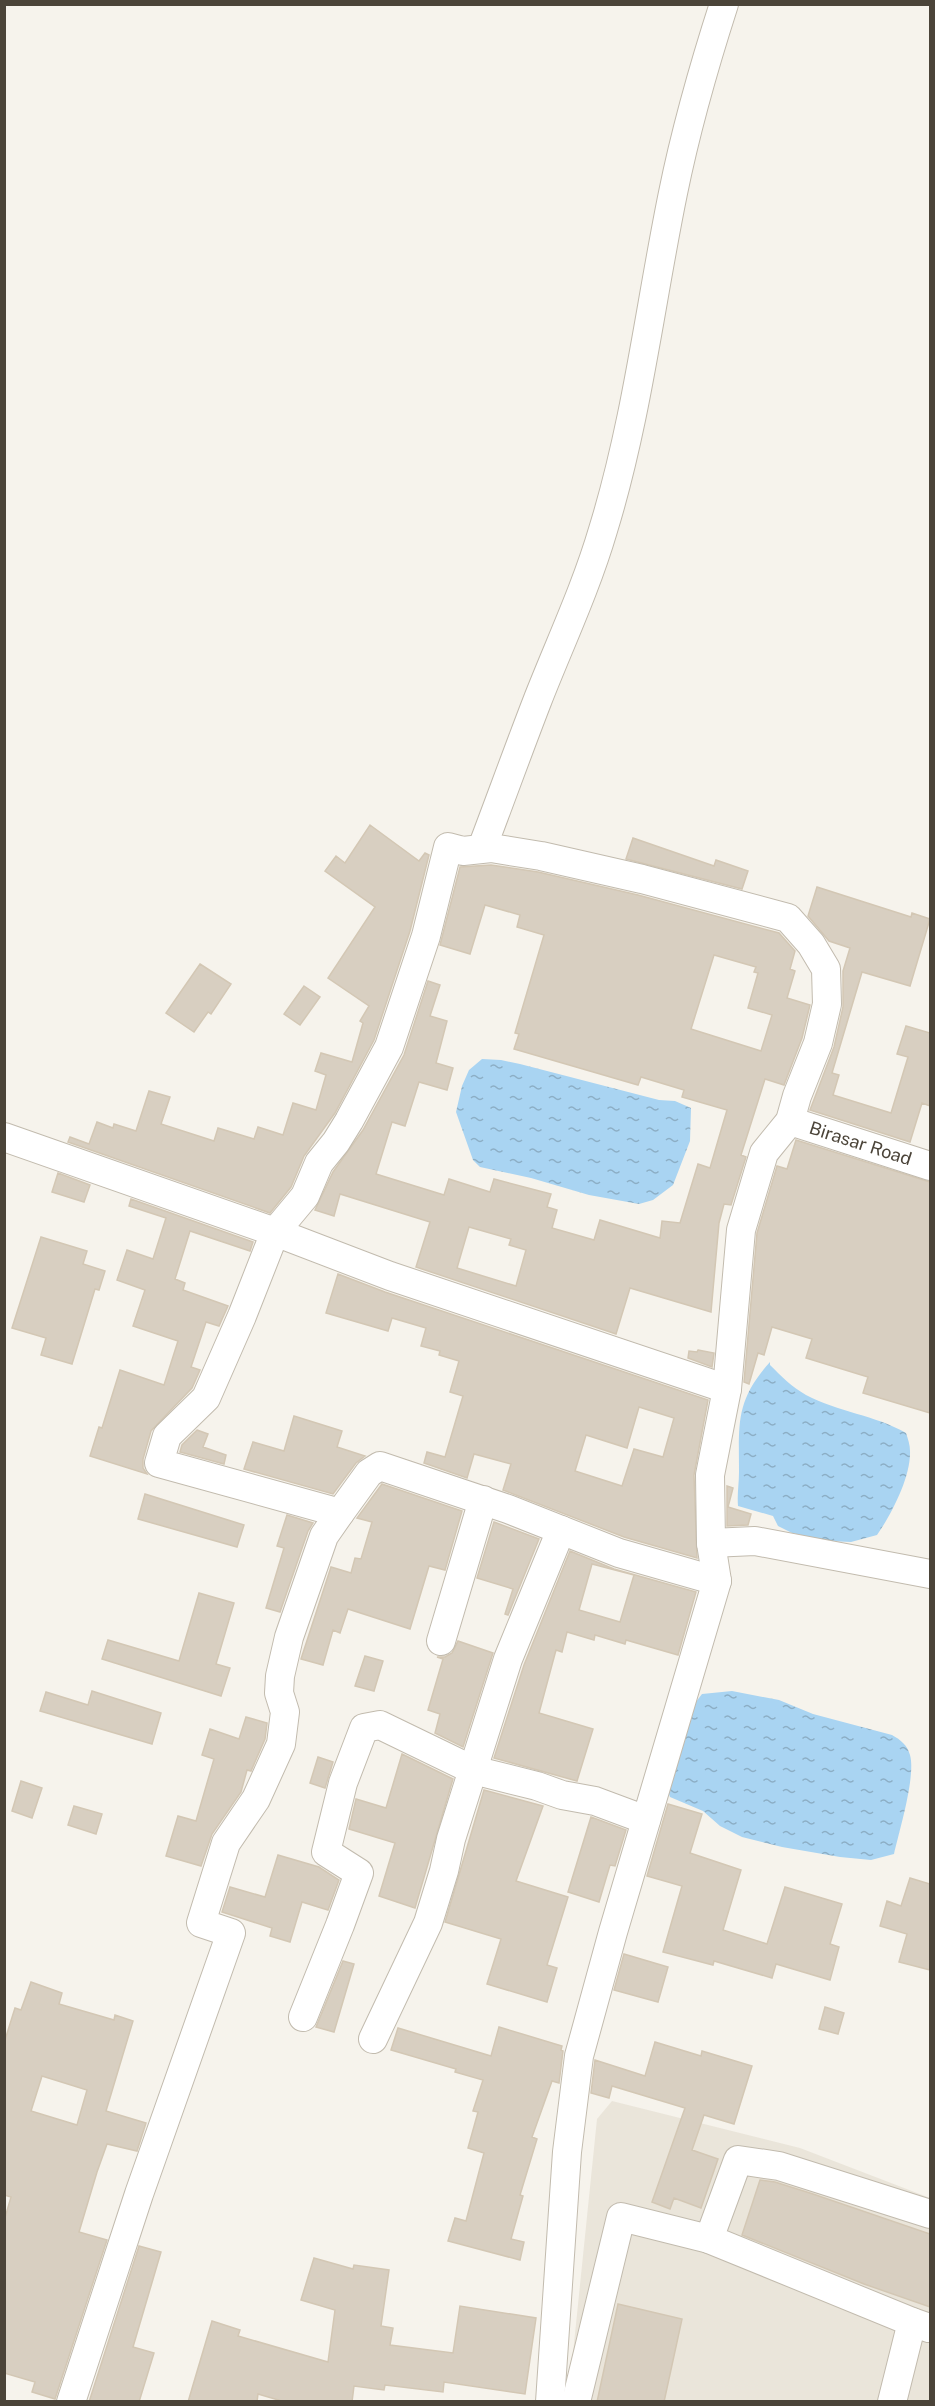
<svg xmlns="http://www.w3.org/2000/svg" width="935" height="2406" font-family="'Public Sans',sans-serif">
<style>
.residential{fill:#eae5da}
.water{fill:url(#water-ripples)}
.building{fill:#d8cfc1;stroke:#d3c7b4;stroke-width:1.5;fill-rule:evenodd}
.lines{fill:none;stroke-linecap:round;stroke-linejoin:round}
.street-casing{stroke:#c2bbae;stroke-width:30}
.street{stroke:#fff;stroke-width:28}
.labels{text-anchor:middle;stroke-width:6;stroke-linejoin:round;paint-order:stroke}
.street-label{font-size:18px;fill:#4b4439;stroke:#fff}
</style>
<defs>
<pattern id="water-ripples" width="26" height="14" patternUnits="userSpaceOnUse" patternTransform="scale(1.5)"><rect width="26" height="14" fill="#a9d4f2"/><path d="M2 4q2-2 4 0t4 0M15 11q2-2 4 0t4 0" fill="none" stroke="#8caec5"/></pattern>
</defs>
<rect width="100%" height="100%" fill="#f6f3ec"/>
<path class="residential" d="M612,2101l188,47 130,50v203l-362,1 29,-283z"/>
<path class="water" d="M482,1059l19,1 19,4 139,36 16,1 16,7 -1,33 -17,44 -20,15 -14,4 -50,-9 -58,-17 -51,-11 -7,-7 -17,-48 6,-26 7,-16z
M770,1362v3c11,11 22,22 36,30 32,17 69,20 100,38 2,6 4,12 4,18 1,26 -19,64 -33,84l-26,7 -22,-1 -37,-8 -14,-7 -5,-10 -35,-10c-1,-12 1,-22 1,-34 0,-48 -4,-71 31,-110z
M732,1691l47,9 34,14 79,21c9,5 15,10 18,20 6,21 -11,77 -16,99l-23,6 -31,-3 -58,-10 -40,-10 -22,-11 -17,-15 -33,-14 -3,-9 25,-81 10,-13z"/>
<path class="building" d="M370,825l49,36 6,-8 4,2 -19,76 -36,109 -39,73 -31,43 -13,31 -21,26 -202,-71 2,-5 19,7 8,-22 16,6 1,-4 22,7 13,-40 21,6 -9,27 53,17 4,-13 36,11 4,-12 25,8 10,-32 23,7 10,-35 -11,-4 6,-18 31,9 11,-39 -3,-2 9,-15 -41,-28 47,-71 -50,-36 11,-15 9,7z
M633,838l81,28 2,-6 32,11 -6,18 -116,-30z
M491,865l47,7 100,23 141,38 16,18 -5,18 5,2 -8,27 23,7 -8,33 -18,47 -19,-6 -24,76 5,2 -15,48 -7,-1 -5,19 -8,89 -81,-24 -14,46 -200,-67 14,-45 -90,-28 -6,22 -19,-6 18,-38 30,-42 41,-75 24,-74 12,4 -10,31 17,5 -11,42 17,5 -6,22 -28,-8 -14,44 -13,-4 -16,52 68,21 5,-16 41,13 4,-13 57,15 -4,13 10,3 -5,18 42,12 6,-20 60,18 2,-17 18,2 18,-59 12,4 17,-58 -45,-13 2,-7 -43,-13 -3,8 -124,-36 5,-15 -4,-1 29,-98 -27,-8 3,-12 -35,-10 -15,49 -30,-9 20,-78zM714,955l42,12 -2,5 4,1 -10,35 24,7 -11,36 -70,-22zM469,1227l42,12 -2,6 17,5 -10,36 -59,-18z
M817,887l94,30 1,-4 18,6 -20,67 -48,-14 -30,101 7,2 -6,20 58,18 17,-56 -11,-3 9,-28 24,7v73l-8,-3 -12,39 -100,-32 24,-63 9,-40v-36l7,-23 -21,-7 -21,-25z
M200,964l31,20 -20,30 -3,-2 -14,20 -28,-19z
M304,986l16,11 -20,28 -16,-11z
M796,1140l134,42v231l-67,-20 5,-16 -62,-19 6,-19 -40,-12 -8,28 -6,-2 -9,31 -5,-2 13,-149 20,-67 10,3z
M58,1173l32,12 -6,17 -32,-10z
M131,1199l122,43 -3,9 -60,-20 -15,48 10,4 -2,7 45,16 -9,20 -13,-4 -15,45 9,3 -8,18 -41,43 -8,28v9l4,6 -57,-18 9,-29 3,1 18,-58 44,15 14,-44 -45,-15 12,-36 -28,-10 10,-30 26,9 13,-41 -37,-12z
M41,1237l46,14 -4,13 22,7 -6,19 -4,-1 -23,75 -31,-9 5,-17 -34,-10z
M338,1274l47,18 323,108 -14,75 3,83 -73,-21 -121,-47 8,-26 -37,-10 -7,24 -43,-15 3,-11 18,5 18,-61 -13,-4 9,-31 -20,-6 1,-4 -19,-5 5,-18 -34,-10 -4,13 -62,-18zM639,1407l35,11 -11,39 -29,-8 -12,37 -47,-15 11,-36 41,13z
M698,1350l16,3 -2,14 -24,-9 1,-7 8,1z
M294,1416l48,15 -5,16 28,9 -9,7 -23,31 -89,-25 9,-27 31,9z
M197,1430l11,4 -5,13 23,8 -2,9 -44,-12 2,-7z
M382,1484l80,27 -17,59 -16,-4 -19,63 -62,-20 -8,24 -7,-3 -10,35 -22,-6 30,-92 20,6 4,-15 6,1 11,-37 -15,-4z
M727,1486l6,2 -5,19 23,7 -3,11 -21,1z
M145,1494l99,31 -7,22 -99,-28z
M287,1515l26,8 -5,8 -28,81 -14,-4 18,-60 -7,-2z
M494,1522l45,17 -31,76 -3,-1 8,-25 -36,-11z
M570,1551l44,18 82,23 -18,63 -52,-15 -1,4 -30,-9 -1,5 -27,-8 -5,20 -6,-2 -17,63 54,16 -16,52 -83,-23 30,-93zM592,1564l42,11 -14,47 -41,-12z
M199,1593l35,10 -18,61 14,4 -9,28 -119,-37 6,-19 71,21z
M458,1641l35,12 -30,94 -28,-14 5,-19 -12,-4 15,-51 -6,-2h8l7,-4z
M365,1656l18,5 -9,30 -19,-5z
M92,1691l69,22 -9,31 -112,-33 6,-19 42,13z
M246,1717l21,6 -2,16 -14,32 -4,-1 -6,22 -29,42 -11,32 -35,-10 12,-40 18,5 18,-62 -12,-4 8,-26 29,10z
M402,1754l51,25 -38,129 -36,-12 16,-53 -46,-14 7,-30 30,9z
M318,1757l15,5 -8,26 -15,-5z
M21,1781l21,7 -10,30 -20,-7z
M484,1790l59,16 -27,75 52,16 -21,68 10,3 -10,34 -60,-18 14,-45 -56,-17z
M668,1804l34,10 -12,39 51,17 -18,60 44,14 18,-57 57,17 -12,40 9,3 -9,33 -54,-16 -4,14 -58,-17 -1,4 -50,-13 19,-66 -35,-10z
M74,1806l28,8 -6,20 -28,-9z
M591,1817l35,13 -11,36 -5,-1 -11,37 -31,-10z
M278,1855l41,12 20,13 -11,30 -26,-8 -12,40 -20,-6 2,-8 -50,-16 8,-25 35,10z
M910,1878l20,6v86l-31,-8 8,-28 -27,-8 7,-25 14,5z
M624,1954l44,13 -10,35 -44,-12z
M343,1961l11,3 -20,68 -18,-5z
M31,1982l31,11 -3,11 55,16 1,-5 18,6 -27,90 40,12 -9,28 -30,-7 -10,28 -18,60 28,8 -52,159 -23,-7 3,-10 -31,-9v-152l7,-24 -7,-2v-152l11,-35 6,2zM42,2076l45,14 -10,35 -46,-14z
M825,2007l19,6 -6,21 -19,-5z
M499,2027l63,19 -1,4 2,1 -4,32 -7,-2 -20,56 5,2 -17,56 3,1 -12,43 13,3 -4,18 -72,-19 7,-23 11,3 18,-68 -16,-5 10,-36 -5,-1 10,-31 -28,-8 1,-3 -65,-19 7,-22 93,28z
M655,2042l46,14 1,-5 50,15 -18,58 -30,-9 -12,35 26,9 -17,49 -27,-10 -4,11 -18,-7 33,-94 -73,-22 -3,12 -18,-5 4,-33 50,16z
M760,2180l15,2 38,12 117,40v73l-66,-23 -122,-49z
M139,2246l22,6 -28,95 21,6 -15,49h-50z
M314,2258l39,11 1,-4 35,5 -8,56 12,2 -3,17 63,8 7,-47 76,12 -11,76 -81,-12 -1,10 -58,-7 -1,5 -30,-4 -2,16h-67l-27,-8 -1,8h-69l24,-81 28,9 -2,6 90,26 7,-52 -34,-10z
M618,2304l64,15 -18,83h-67z"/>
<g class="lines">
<g class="street-casing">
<g id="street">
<path d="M482,848c19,-50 37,-100 56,-149 22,-56 48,-111 65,-169 34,-110 47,-225 70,-337 13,-64 31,-127 51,-189"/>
<path id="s1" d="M790,1121l140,45"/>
<path d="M4,1137l271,95 30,-36 14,-33 17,-21 13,-21 40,-74 37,-111 22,-89 15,4 28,-3 50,8 101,23 146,39 23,26 15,25 1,35 -9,39 -21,53 -7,25 -26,32 -23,77 -14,159 -17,86 1,68 6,38 -104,351 -34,124 -12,96 -17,250"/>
<path d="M711,1543l44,-2 175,33"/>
<path d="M717,1581l-98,-28 -111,-44 -128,-43 -11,7 -29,40 -181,-50 8,-27 39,-38 36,-82 33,-84 115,44 337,113"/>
<path d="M441,1641l42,-141"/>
<path d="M303,2017l37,-92 19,-52 -33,-21 17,-69 21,-55 16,-3 93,45 64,16 25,9 33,6 51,19"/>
<path d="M373,2039l55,-116 16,-52 7,-32 57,-180 53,-129"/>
<path d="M912,2322l-203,-83 29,-79 41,6 151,48"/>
<path d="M71,2402l68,-208 92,-261 -30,-10 25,-80 30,-44 25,-55 4,-32 -6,-19 1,-17 9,-39 35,-101 16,-23"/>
<path d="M576,2402l45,-185 88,22"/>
<path d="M892,2402l20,-80 17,6"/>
</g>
</g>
<use href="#street" class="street"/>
</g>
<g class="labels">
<g class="street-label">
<text dy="6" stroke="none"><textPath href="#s1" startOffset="74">Birasar Road</textPath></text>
</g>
</g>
<rect width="935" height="2406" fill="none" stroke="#4b4439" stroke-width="12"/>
</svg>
